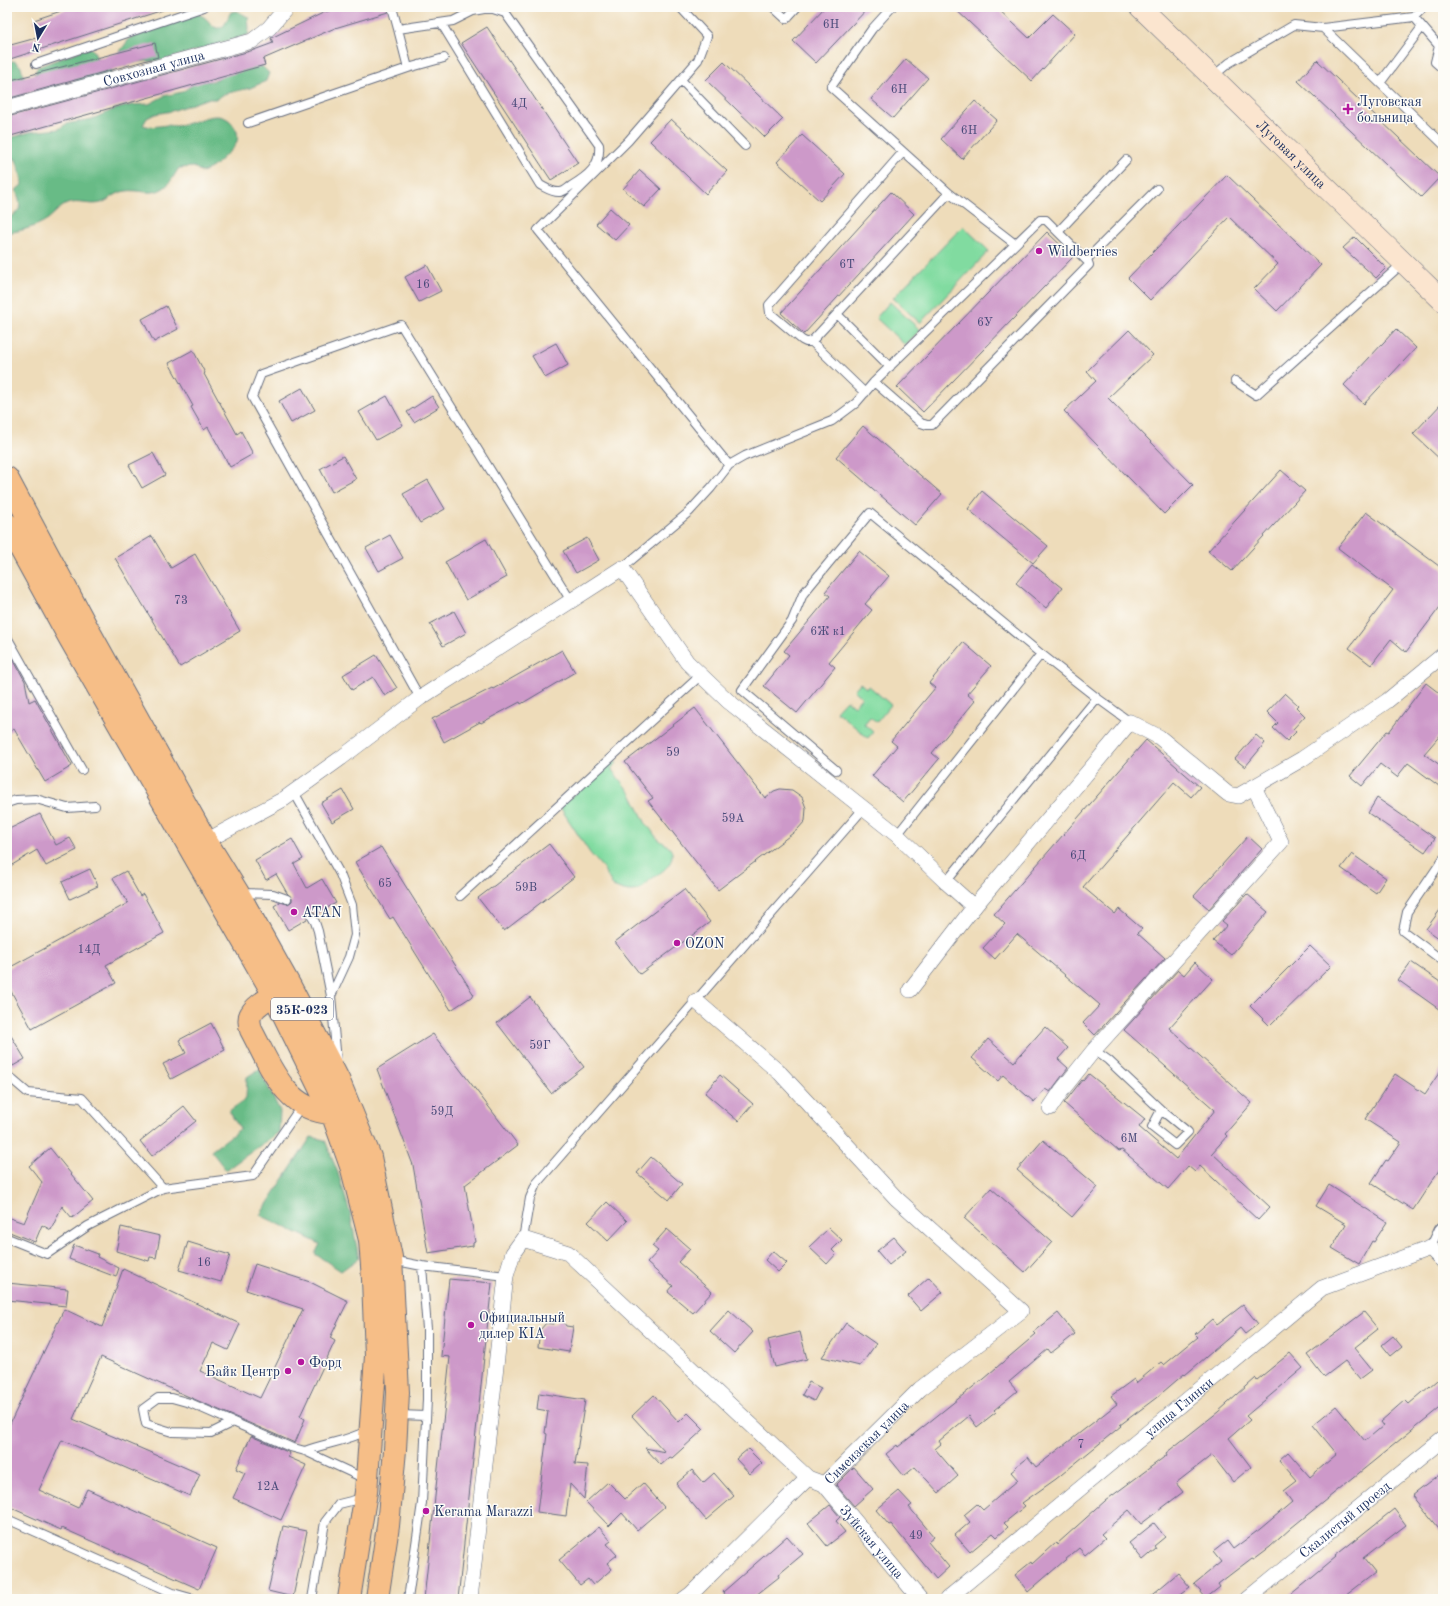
<svg xmlns="http://www.w3.org/2000/svg" width="1450" height="1606" font-family="'Old Standard TT',serif">
<style>
.green{fill:#81dba0;stroke:#4e857f}
.forest{fill:#68bb86;stroke:#427572}
.building{fill:#cd99c9}
.lines{fill:none;stroke-linecap:round;stroke-linejoin:round}
.lane-casing{stroke:#656c7e;stroke-width:10}
.street-casing{stroke:#656c7e;stroke-width:16}
.secondary-casing{stroke:#656c7e;stroke-width:22}
.primary-casing{stroke:#656c7e;stroke-width:24}
.lane{stroke:#fff;stroke-width:8}
.street{stroke:#fff;stroke-width:15}
.secondary{stroke:#fbe5cf;stroke-width:21}
.primary{stroke:#f6be87;stroke-width:22}
.poi-dot{fill:#b5179e;stroke:#fdfcf7;stroke-width:1.5}
.labels{text-anchor:middle;stroke-width:3;stroke-linejoin:round;paint-order:stroke}
.number-label{font-size:12px;fill:#484a79}
.shield{fill:#fdfcf7;stroke:#5f6c8c;stroke-width:1}
.shield-label{font-size:13px;font-weight:bold;fill:#1b2f5e}
.street-label{font-size:14px;fill:#1b2f5e;stroke:#fdfcf7}
.poi-label{font-size:14px;fill:#1b2f5e;stroke:#fdfcf7;text-anchor:start}
</style>
<rect width="100%" height="100%" fill="#fdfcf7"/>
<filter id="ink" filterUnits="userSpaceOnUse"><feTurbulence type="fractalNoise" baseFrequency=".025" numOctaves="2"/><feDisplacementMap in="SourceGraphic" scale="8" xChannelSelector="R" yChannelSelector="G"/><feConvolveMatrix kernelMatrix="1 2 1 2 8 2 1 2 1" color-interpolation-filters="sRGB"/></filter>
<filter id="wash" filterUnits="userSpaceOnUse"><feTurbulence type="fractalNoise" baseFrequency=".012" numOctaves="4" result="noise"/><feDisplacementMap in="SourceGraphic" scale="16" xChannelSelector="R" yChannelSelector="G"/><feGaussianBlur stdDeviation="0.9" result="paint"/><feColorMatrix in="noise" values="0 0 0 0 0 0 0 0 0 0 0 0 0 0 0 0 0 1.4 0 .05"/><feComposite in="paint" operator="in"/></filter>
<g filter="url(#wash)">
<rect width="100%" height="100%" fill="#eedcba"/>
<path class="green" d="M963,226l26,25 -69,72 -27,-25z
M890,302l30,28 -15,15 -29,-27z
M860,683l6,5 3,-2 22,19 -14,17 -7,-5 -6,7 9,8 -5,6 -32,-27 10,-11 8,6 8,-9 -8,-7z
M613,761l4,2 -6,6 20,25 16,32c5,3 6,8 10,12 5,5 14,8 15,15 1,14 -13,20 -22,27 -4,3 -8,9 -13,10 -7,3 -17,-1 -24,-4l-10,-18 -13,-15 -30,-46z"/>
<path class="forest" d="M237,11l11,6 1,12 -1,6 -84,25 -25,2 -18,5 -5,-3 -1,-6 15,-20 23,-8 1,-6 30,-5 11,-6c3,1 6,2 9,4 6,4 12,18 21,7 2,-3 3,-8 6,-12z
M90,47l4,4 2,6 10,6 6,10 -33,9 -6,-2 -12,2 -8,10 -16,5c-4,-9 -5,-21 1,-30z
M14,61c9,5 7,8 10,17 1,4 4,8 6,12l-5,4 -18,7v-39z
M255,66l8,1 6,6 -3,8 -16,7 -26,6 -7,5h-11l-34,12 -17,3 -8,4 -4,7c8,3 15,1 24,0 3,0 6,1 9,1 17,-1 40,-19 55,-4 2,3 5,7 6,10 2,10 -2,15 -9,21 -11,9 -11,14 -26,19l-8,-5 -15,1c-5,7 -9,17 -17,21 -12,7 -24,0 -36,2 -10,1 -16,9 -25,12 -11,3 -23,-3 -34,1 -7,3 -13,10 -19,15 -12,8 -27,12 -41,14v-15l7,-3 6,-7 -1,-9 -3,-9 6,-5c0,-10 -4,-17 -6,-26h-9v-20l23,-7 29,-3 7,-5 26,-5 23,-10 17,-4 17,-1 15,-8 18,-4 15,-10 17,-1 8,-5z
M259,1069l21,42 -1,21 -53,38 -15,-19 29,-22 -11,-18 17,-12 1,-22z
M311,1137l14,3 13,33 12,40 9,45 -18,13 -26,-17 5,-10 -60,-29z"/>
<g id="blocks">
<path class="building" d="M73,7h90v3l-156,50v-14l33,-9 -6,-17z
M342,7h45l1,5 -53,16 -72,31 2,6 -258,72v-20l247,-67 19,-7 -2,-5 54,-26z
M825,7h44l-53,56 -23,-22z
M953,7h43l33,31 24,-24 22,20 -43,47z
M487,27l91,136 -27,17 -90,-137z
M155,43l3,14 -151,42v-18z
M906,59l22,19 -35,40 -22,-19z
M1317,60l123,117 -19,20 -123,-116z
M724,62l59,57 -18,18 -59,-57z
M975,101l22,19 -35,39 -21,-20z
M671,119l56,52 -21,23 -56,-53z
M802,135l43,39 -25,27 -43,-39z
M640,170l21,19 -17,18 -21,-18z
M1227,175l94,90 -44,46 -23,-22 24,-25 -49,-47 -79,83 -22,-22z
M891,192l23,22 -110,120 -23,-21z
M610,208l19,17 -14,15 -19,-16z
M1047,232l26,25 -150,155 -26,-25z
M1355,237l31,31 -10,10 -33,-30z
M427,265l14,26 -22,11 -14,-25z
M166,306l12,23 -24,13 -12,-23z
M1396,329l20,19 -52,56 -20,-19z
M1129,330l24,25 -45,43 85,87 -29,29 -100,-103 32,-30 -9,-10z
M556,343l12,22 -23,13 -13,-22z
M193,350l12,23 -1,1 33,60 4,-3 12,23 -23,13 -22,-40 -4,3 -13,-23 2,-1 -24,-43z
M302,388l13,22 -24,13 -12,-22z
M387,396l16,29 -27,15 -17,-28z
M432,396l7,11 -25,15 -7,-10z
M1443,402v60l-30,-28z
M863,426l79,68 -27,31 -79,-68z
M153,453l12,22 -23,13 -13,-23z
M343,456l13,23 -24,13 -12,-23z
M1281,470l24,21 -73,80 -24,-20z
M428,480l17,29 -25,14 -17,-29z
M982,491l66,55 -15,17 -65,-54z
M1366,512l77,57v34l-37,49 -15,-13 -20,26 -22,-17 44,-58 -55,-42z
M390,535l13,23 -24,13 -13,-23z
M152,536l19,32 24,-14 45,77 -60,36 -65,-109z
M587,538l12,22 -23,13 -13,-22z
M486,539l21,38 -41,23 -21,-38z
M859,551l30,25 -24,28 7,6 -43,52 6,5 -38,46 -33,-27 25,-31 -5,-4 46,-55 -5,-4z
M1032,564l30,24 -16,20 -30,-25z
M454,611l12,22 -23,13 -13,-22z
M963,642l28,24 -24,28 8,7 -43,52 7,6 -36,43 -31,-26 25,-30 -6,-5 44,-53 -6,-5z
M7,648l18,33 4,21 6,-3 37,67 -27,16 -31,-53 -7,4z
M562,650l13,22 -54,32 -1,-2 -39,21 -1,-1 -36,20 -12,-23 60,-31 1,1z
M376,655l21,33 -12,8 -12,-19 -21,13 -9,-15z
M1426,683l17,13v36l-19,22 19,13v22l-35,-26 -11,14 -17,-13 -18,22 -12,-10 37,-45 2,1z
M1285,693l13,12 -2,2 9,9 -12,13 3,3 -9,9 -14,-13 5,-5 -11,-11z
M695,708l70,90 9,-7 6,-2 12,1 10,7 4,11 -1,13 -8,9 -79,60 -70,-89 5,-3 -28,-36z
M1256,735l9,8 -20,24 -10,-8z
M1146,740l54,47 -9,10 -17,-15 -91,105 32,27 4,-5 23,20 -5,4 28,25 -70,77 -12,-12 17,-18 -83,-71 -22,25 -12,-11 22,-24 -11,-10z
M343,790l11,19 -22,13 -11,-19z
M1377,798l58,40 -10,14 -57,-39z
M40,814l16,31 14,-7 7,12 -31,16 -9,-16 -30,18v-38z
M1248,836l14,13 -53,60 -15,-13z
M292,839l11,20 -9,5 13,24 15,-9 14,24 -20,11 -2,-2h-4l-3,3v4l-19,11 -14,-24 6,-4 8,2 4,-3v-3l-5,-5 -11,-19 -10,6 -11,-20z
M549,844l25,33 -70,54 -26,-33z
M381,847l93,148 -23,15 -58,-93 -3,2 -35,-57z
M1352,854l34,24 -10,15 -35,-25z
M90,869l8,17 -28,13 -8,-17z
M126,871l14,25 3,-2 21,39 -58,32 10,18 -84,46 -25,-45v-15l121,-66 -15,-25z
M684,889l26,33 -70,52 -25,-32z
M1247,894l21,18 -37,43 -18,-14 14,-16 -5,-4z
M1443,906v35l-17,-12z
M1310,946l21,20 -61,60 -20,-20z
M1195,962l18,17 -44,49 83,75 -27,31 2,2 -15,17 58,54 -12,13 -58,-54 -5,6 -7,-6 -20,23 -46,-39 -3,1 -55,-48 18,-23 1,1 6,-7 56,45 -6,8 37,32 39,-49 -91,-80 54,-60 6,5z
M1411,962l32,22v28l-45,-32z
M530,997l54,70 -33,26 -54,-70z
M211,1023l14,27 -54,29 -8,-15 23,-11 -7,-13z
M1045,1027l23,21 -10,11 10,9 -18,24 -5,-3 -11,13 -31,-27 -5,6 -26,-23 16,-19 26,23z
M7,1029l18,30 -12,7 -6,-10z
M433,1034l85,111 -53,40 10,57 -2,1v3l-45,7 -15,-88 -36,-96z
M1443,1067v97l-30,46 -42,-27 15,-23 2,1 13,-19 -36,-23 30,-45 30,20z
M720,1075l33,29 -15,17 -33,-28z
M184,1106l12,15 -44,35 -12,-15z
M1043,1140l55,47 -26,30 -55,-47z
M50,1148l43,53 -21,17 -10,-12 -11,24 -9,-5 -7,17 -28,-11v-14l17,6 18,-41 -13,-16z
M651,1157l31,27 -13,16 -32,-27z
M1329,1185l58,37 -13,20 -2,-1 -13,23 -27,-16 14,-24 -30,-18z
M991,1188l61,54 -27,30 -61,-54z
M607,1202l20,19 -19,20 -20,-19z
M121,1227l39,9 -4,22 -6,-1 -1,4 -33,-10z
M829,1228l13,12 -10,10 4,4 -9,10 -18,-17z
M667,1229l23,20 -12,13 34,30 -19,21 -25,-21 5,-6 -26,-23 11,-12 -6,-5z
M894,1237l12,14 -17,14 -12,-14z
M188,1242l42,13 -9,27 -42,-12z
M74,1245l24,9 -1,3 22,11 -3,9 -47,-18z
M773,1251l14,12 -9,9 -13,-12z
M255,1264l55,18 38,19 -18,37 5,3 -35,75 5,3 -10,24 -108,-47 -86,-39 -28,62 127,55 -10,22 -128,-56 -23,50 39,18 9,-19 130,59 -18,41 -137,-61 -1,2 -54,-24v-76l57,-121 38,18 21,-58 117,55 -12,26 -15,-7 -13,28 60,27 43,-89 -57,-19z
M929,1277l14,15 -22,19 -13,-15z
M449,1279l43,4 -34,316h-34l26,-242 -9,-1z
M7,1283l61,6 -2,17 -59,-6z
M1243,1305l15,19 -13,10 -5,-6 -55,47 -1,-1 -28,24 -36,27 1,1 -65,53 -34,24 3,3 -21,17 4,4 -11,10 -4,-4 -23,19 -15,-17 15,-13 -6,-7 13,-11 6,6 35,-30 -7,-8 5,-4 -1,-1 13,-10 8,10 81,-63 -6,-8 23,-17 2,4 25,-21 3,3 34,-28 -3,-3 17,-15 5,6z
M729,1310l24,22 -19,21 -24,-22z
M1364,1312l14,17 -24,19 18,22 -12,9 -15,-18 -21,16 -17,-22z
M1058,1313l17,21 -24,19 -3,-4 -39,33 8,9 -23,19 2,2 -19,15 -8,-11 -30,25 2,3 -6,5 23,27 -19,17 -24,-26 -11,9 -18,-22 11,-9 1,2 85,-68 53,-45 -2,-2z
M561,1318l5,8 7,1 -4,25 -31,-5 2,-17 6,-7 7,1z
M846,1323l30,21 -16,22 -38,-9z
M800,1332l7,27 -32,8 -7,-27z
M1393,1336l9,11 -11,9 -9,-11z
M1290,1353l13,15 -57,48 4,4 -21,18 22,29 -18,15 -21,-27 -36,28 7,9 -42,32 -12,-14 -28,24 4,4 -20,17 -6,-7 -51,44 -13,-17 16,-13 1,2 24,-22 1,2 48,-43 62,-46 -1,-2 52,-41 38,-34 1,2z
M1443,1375v30l-152,123 -21,19 -16,12 -2,-1 -34,26 2,3 -14,11 -12,-14 27,-22 -8,-10 14,-11 6,8 27,-20 32,-27 -8,-11 13,-10 -18,-21 9,-8 22,25 27,-23 -24,-29 23,-19 29,35 18,-15 -3,-4 25,-22 4,4z
M809,1382l12,6 -7,13 -12,-6z
M539,1393l46,7 -10,64 13,1 -4,34 -14,-15 -4,32 -29,-4 10,-78 -2,-1 3,-22 -11,-2z
M654,1395l25,27 9,-9 16,16 -32,29 -2,-1 -9,8 -16,-17 20,4 -33,-36z
M251,1436l39,17 -2,4 18,8 -25,55 -48,-22 12,-25 -9,-4z
M748,1449l14,14 -12,11 -14,-15z
M854,1467l19,22 -19,17 -18,-21z
M692,1470l11,13 11,-10 20,23 -28,24 -30,-36z
M1443,1472v62l-31,-38z
M608,1482l17,17 18,-16 21,24 -27,23 -15,-17 -13,13 -23,-24z
M899,1491l13,14 -3,2 25,30 -6,5 21,25 -13,12 -45,-55 -2,1 -13,-15z
M830,1505l10,12 -4,4 9,11 -18,14 -19,-23z
M1394,1509l12,16 -43,33 12,15 -34,26h-56l27,-22 24,-20 -1,-1z
M1154,1523l11,14 -11,9 2,3 -13,11 -14,-17z
M283,1526l24,5 -14,66 -25,-6z
M599,1527l12,14 -4,3 10,11 -10,8 5,6 -19,16 -5,-6 -8,6 -21,-25z
M787,1536l16,18 -25,21 1,2 -28,22h-22l-6,-7z
M1178,1573l12,14 -16,12h-27z"/>
</g>
</g>
<g filter="url(#ink)">
<use href="#blocks" fill-opacity="0" stroke="#656c7e" stroke-width="1"/>
<g class="lines">
<g class="lane-casing">
<path id="lane" d="M392,7l6,22 55,-8 20,-10 11,-2h9l12,4 94,132c2,21 -11,31 -28,41 -3,2 -7,6 -11,6 -7,1 -14,-4 -20,-7l-99,-162
M680,7l27,29 -9,24 -70,81 -90,89 191,235
M773,7l13,12 11,-12
M892,7l-20,22 -41,58 118,106 66,51
M1414,17l10,-10
M1323,28l91,-11 25,29 -4,16 8,7
M36,64l168,-57
M408,68l36,-10
M1212,77l17,-14 65,-38 29,3 120,116
M681,80l64,66
M1380,83l42,-56
M248,123l160,-55 -10,-39
M903,152l-134,153 1,8 32,27 4,2h5l138,-149
M1058,232l68,-72
M1086,260l71,-71
M837,314l53,53
M811,341l54,52
M1235,381l21,14 147,-132
M622,568l67,-56 22,-24 18,-23 16,-9 87,-35 24,-18 18,-21 166,-162h6l42,42 1,3 -157,160h-5l-6,-2 -47,-41
M7,637l75,133
M420,698l-168,-301 9,-23 140,-49 170,276
M836,770l-94,-80 50,-69 11,-27 67,-81 171,141 56,44 33,24
M294,792l46,82 12,31 3,30 -6,22 -18,39
M7,803l9,-3 20,-1 31,9 28,-2
M897,835l144,-181
M1443,859l-36,53 -4,19 40,30
M946,882l151,-184
M241,893l32,1 14,5
M460,896l241,-221
M312,917l3,5 3,9 13,65 6,65
M1094,1050l14,10 53,50 -9,17 23,18 13,-13 -27,-22
M7,1075l21,18 54,5 81,90
M7,1238l40,16 41,-28 75,-38 90,-12 49,-71
M523,1239l7,-41 6,-14 328,-376
M1430,1248l9,-19 4,-4
M392,1260l30,6 84,10
M399,1415l27,1
M233,1422l-22,11 -39,-1 -26,-8 -3,-15 15,-11h14l18,5 100,44 15,4 60,28
M305,1451c21,-8 44,-10 63,-21
M7,1519l166,74 21,6
M312,1599l13,-77 14,-18 24,-6
M408,1599l14,-96 5,-104v-70l-5,-63"/>
</g>
<g class="street-casing">
<g id="street">
<path id="s1" d="M7,108l245,-67 17,-13 18,-21"/>
<path d="M206,841l78,-42 57,-41 79,-60 202,-130 65,94 41,39 169,134 49,47 28,25 156,-185 29,15 69,57 10,2 64,-37 85,-58 56,-46"/>
<path d="M910,990l64,-83"/>
<path d="M1050,1108l12,-18 32,-40 187,-208 -27,-55"/>
<path id="s2" d="M824,1484l96,115"/>
<path d="M470,1599l36,-323 7,-23 10,-14 45,14 240,225"/>
<path id="s3" d="M684,1599l7,-5 117,-116 16,6 96,-95 101,-78 -125,-113 -116,-125 -84,-72"/>
<path id="s4" d="M947,1599l375,-311 108,-40 13,13"/>
<path id="s5" d="M1247,1599l196,-160"/>
</g>
</g>
<g class="secondary-casing">
<g id="secondary">
<path id="s6" d="M1140,7l303,294"/>
</g>
</g>
<g class="primary-casing">
<path id="primary" d="M7,478l79,148 120,215 32,52 52,93 48,93 32,78 21,100 7,135 -3,58 -7,76 -11,73
M7,524l62,113 205,358 58,118 20,56 18,71 3,39 3,77 -10,136 -17,107
M287,988c-10,5 -31,16 -36,26 -3,5 -1,11 0,16 19,35 34,81 81,83"/>
</g>
<use href="#lane" class="lane"/>
<use href="#street" class="street"/>
<use href="#secondary" class="secondary"/>
<use href="#primary" class="primary"/>
</g>
</g>
<g class="poi-dot">
<path d="M1346 103h4v4h4v4h-4v4h-4v-4h-4v-4h4z"/>
<circle cx="1039" cy="251" r="4"/>
<circle cx="294" cy="912" r="4"/>
<circle cx="677" cy="943" r="4"/>
<circle cx="471" cy="1325" r="4"/>
<circle cx="301" cy="1362" r="4"/>
<circle cx="288" cy="1371" r="4"/>
<circle cx="426" cy="1511" r="4"/>
</g>
<g class="labels">
<g class="number-label">
<text x="831" y="28">6Н</text>
<text x="899" y="93">6Н</text>
<text x="519" y="107">4Д</text>
<text x="969" y="134">6Н</text>
<text x="847" y="268">6Т</text>
<text x="423" y="288">16</text>
<text x="985" y="326">6У</text>
<text x="181" y="604">73</text>
<text x="828" y="635">6Ж к1</text>
<text x="673" y="756">59</text>
<text x="733" y="822">59А</text>
<text x="1078" y="859">6Д</text>
<text x="385" y="887">65</text>
<text x="526" y="891">59В</text>
<text x="89" y="953">14Д</text>
<text x="540" y="1049">59Г</text>
<text x="442" y="1115">59Д</text>
<text x="1129" y="1142">6М</text>
<text x="204" y="1266">16</text>
<text x="1081" y="1448">7</text>
<text x="268" y="1490">12А</text>
<text x="916" y="1539">49</text>
</g>
<rect class="shield" x="271" y="998" width="62" height="22" rx="3"/>
<g class="shield-label">
<text x="302" y="1014">35К-023</text>
</g>
<g class="street-label">
<text dy="5" stroke="none"><textPath href="#s1" startOffset="152">Совхозная улица</textPath></text>
<text dy="5" stroke="none"><textPath href="#s6" startOffset="211">Луговая улица</textPath></text>
<text dy="5" stroke="none"><textPath href="#s4" startOffset="301">улица Глинки</textPath></text>
<text dy="5" stroke="none"><textPath href="#s3" startOffset="250">Симеизская улица</textPath></text>
<text dy="5" stroke="none"><textPath href="#s5" startOffset="126">Скалистый проезд</textPath></text>
<text dy="5" stroke="none"><textPath href="#s2" startOffset="75">Зуйская улица</textPath></text>
</g>
<g class="poi-label">
<text x="1357" y="106">Луговская<tspan x="1357" dy="16">больница</tspan></text>
<text x="1047" y="256">Wildberries</text>
<text x="302" y="917">ATAN</text>
<text x="685" y="948">OZON</text>
<text x="479" y="1322">Официальный<tspan x="479" dy="16">дилер KIA</tspan></text>
<text x="309" y="1367">Форд</text>
<text x="280" y="1376" text-anchor="end">Байк Центр</text>
<text x="434" y="1516">Kerama Marazzi</text>
</g>
</g>
<rect width="1450" height="1606" fill="none" stroke="#fdfcf7" stroke-width="24"/>
<g transform="translate(38 38) rotate(190)" stroke="#fdfcf7" stroke-width="3" paint-order="stroke">
<path d="M0-3L7 15L0 10L-7 15Z" fill="#1b2f5e"/>
<text y="-6" font-size="11" font-weight="bold" text-anchor="middle" fill="#1b2f5e">N</text>
</g>
</svg>
